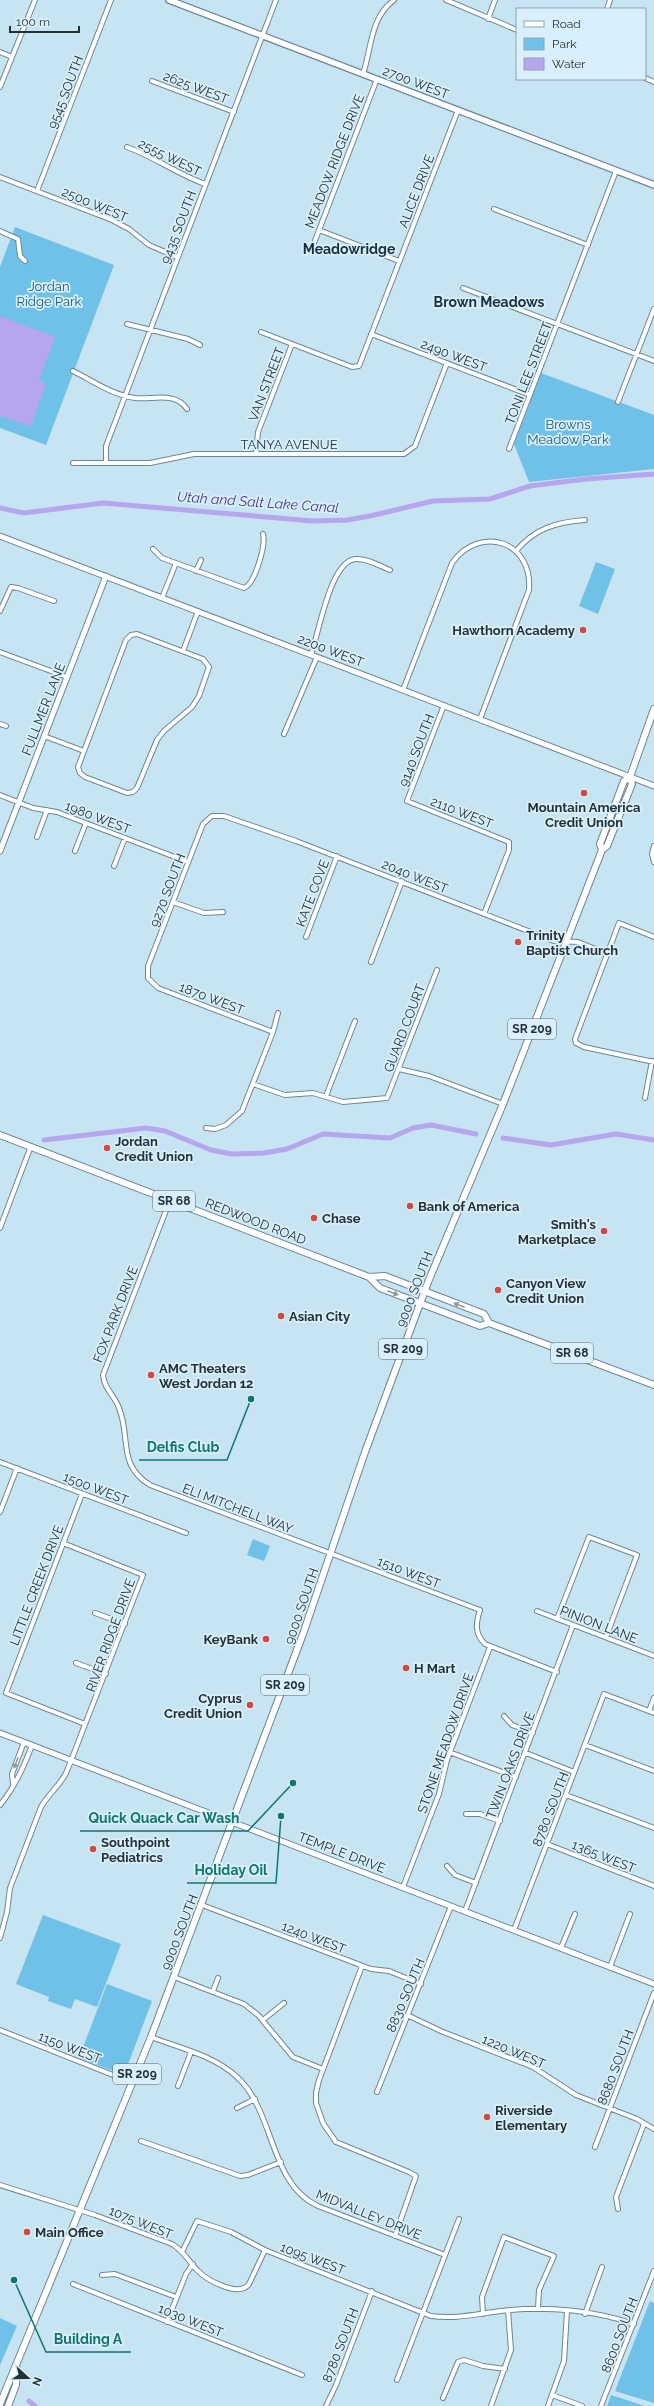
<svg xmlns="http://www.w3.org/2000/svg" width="654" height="2406" font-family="Raleway,sans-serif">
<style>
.green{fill:#70c1e7}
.water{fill:#b5a6ee}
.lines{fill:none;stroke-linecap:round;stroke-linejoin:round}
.canal{stroke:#b5a6ee;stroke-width:5}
.minor-casing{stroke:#6c8794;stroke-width:6}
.tertiary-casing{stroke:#6c8794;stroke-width:7}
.secondary-casing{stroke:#6c8794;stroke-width:8}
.primary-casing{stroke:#6c8794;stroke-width:8}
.minor{stroke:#fff;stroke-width:4}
.tertiary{stroke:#fff;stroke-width:5}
.secondary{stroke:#fff;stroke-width:5.5}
.primary{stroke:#fff;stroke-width:6}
.oneway{fill:#92989a}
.poi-dot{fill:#d5473c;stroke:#d9f0fc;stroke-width:1.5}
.labels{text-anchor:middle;stroke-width:3.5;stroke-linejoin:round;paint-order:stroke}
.shield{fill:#d9f0fc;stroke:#5b6a71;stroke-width:1}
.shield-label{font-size:12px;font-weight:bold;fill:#253036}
.street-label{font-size:13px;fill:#253036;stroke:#d9f0fc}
.park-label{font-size:13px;fill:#185c78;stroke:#d9f0fc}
.poi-label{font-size:13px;font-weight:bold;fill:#253036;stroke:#d9f0fc;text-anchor:start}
.neighbourhood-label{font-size:14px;font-weight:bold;fill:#18303b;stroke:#d9f0fc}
.water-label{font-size:14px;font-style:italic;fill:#4b3385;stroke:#d9f0fc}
.leader{fill:none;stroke:#0f766e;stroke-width:1.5}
.callout-dot{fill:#0f766e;stroke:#d9f0fc;stroke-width:1.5}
.callout-label{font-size:14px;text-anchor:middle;font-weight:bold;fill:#0f766e;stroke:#d9f0fc;stroke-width:3.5;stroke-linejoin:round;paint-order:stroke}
</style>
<rect width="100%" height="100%" fill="#c7e4f2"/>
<path class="green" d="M15,227l99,38 -68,180 -46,-17v-161z
M541,373l113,42v54l-125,13 -15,-38z
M596,562l19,7 -17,45 -19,-8z
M253,1539l17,7 -6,15 -17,-6z
M43,1915l78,29 -24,63 -22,-8 -4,10 -23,-8 1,-4 -33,-13z
M107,1984l45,17 -28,74 -45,-17z
M650,2301l4,2v100l-39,-12z
M0,2318l17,8 -17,39z
M611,2395l34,11h-38z"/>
<path class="water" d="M0,316l55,21 -16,43 7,4 -15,42 -31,-10z"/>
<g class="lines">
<path class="canal" d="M0,508l24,5 79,-10 210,18 34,-1 23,-4 63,-15 57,-2 40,-13 56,-7 68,-5
M503,1138l48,7 65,-11 38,6
M44,1140l102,-12 19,3 46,19 21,4 32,-1 23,-4 36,-15 67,4 23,-10 18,-3 45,9
M29,2401l6,5"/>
<g class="minor-casing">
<path id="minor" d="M446,0l71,30
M607,9l3,-9
M488,19l7,-19
M0,52l12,5
M363,74c9,-27 7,-56 31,-74
M645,78l9,4
M152,81l82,31
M0,87l35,-87
M127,147c28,10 50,27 78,37
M0,177l112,43 17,9 20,16 28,12
M37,191l74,-191
M494,209l94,36
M319,230l80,31
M0,231l18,8 2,17 5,5
M311,251l66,-172
M463,288l191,73
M127,324l61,15 12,6
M261,332l91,35 7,-1 99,-256
M371,334l159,61
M73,371c20,10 39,24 62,27 18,2 40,-7 52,11
M618,402l36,-93
M509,449l107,-278
M256,454l2,-22 34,-88
M73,463h77l44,-9h210l11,-8 32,-83
M106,463v-17l170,-446
M153,549l9,9 82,30c11,-4 22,-43 19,-54
M516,551c18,-22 40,-29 69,-31
M196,571l5,-11
M162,598l14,-35
M0,611l11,-24 7,1 36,13
M137,634l66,25 6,8 -10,29 -7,11 -28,24 -7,9 -20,48 -4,4 -6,1 -42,-16 -5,-4 -2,-6 48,-127 5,-5z
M183,651l15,-40
M0,652l67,25
M311,654c8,-21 19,-92 44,-95 12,-1 25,7 35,11
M403,690l49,-127c28,-39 81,-22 77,27l-49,129
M444,705l-37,96 102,41v8l-25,64
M0,724l6,2
M284,734l33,-77
M44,736l40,15
M0,795l33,13 24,4 131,50
M37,837l10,-27
M654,846l-2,8 2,8
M75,851l11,-28
M114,866l11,-28
M173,902l31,11 19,-1
M306,937l31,-81
M654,937l-35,-14 -44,116 1,4 8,4 70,15
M371,962l31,-81
M273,1032l-115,-44 -10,-10v-12l55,-142 9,-8h12l72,25 258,100 24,1 30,12
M399,1069l30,7 74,28
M253,1084l32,11 28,-2 30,9 44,-4 50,-128
M326,1096l29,-75
M645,1098l7,-37
M206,1128l9,1 11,-4 16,-14 31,-79 5,-19
M170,1200l-67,175c1,14 12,21 16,33 12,29 -2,57 31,77l330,125c-4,13 -6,23 5,34l72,28
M0,1228l31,-82
M0,1462l186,71
M82,1494l-76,199 79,31
M0,1512l17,-44
M537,1611l117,45
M95,1613l30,11
M557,1619l32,-82 48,18 -31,82
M76,1663l30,11
M649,1711l5,-13
M504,1716l8,9 21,8
M585,1745l69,26
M449,1752l67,25
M526,1753l48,19
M13,1784l-1,-10 12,-32
M566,1795l88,33
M0,1805c15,-18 24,-38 32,-60
M466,1814h14l20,7
M547,1844l107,42
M447,1866l8,9 21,8
M403,1887l36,-93 8,-34 43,-113
M202,1905l169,64 18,2 32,13
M465,1911l108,-286
M514,1930l90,-236 50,19
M0,1938l7,-26 3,-24 31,-81c8,-14 20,-22 26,-36l76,-196 -80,-32
M561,1948l14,-34
M362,1966l-43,114 -3,13v10l7,20 13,19 73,30 7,4 -21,60
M610,1967l20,-53
M174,1977l70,27 14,11 35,42 30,12
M213,1991l5,-13
M407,2015l36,17 90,35 43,28 61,24 17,10
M263,2020l21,-17
M0,2030l133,53
M151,2037c29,11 64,19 86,40 38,34 32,107 81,129l127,49
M178,2086l13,-34
M377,2092l74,-186
M237,2108l18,-9
M141,2141l99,35 8,-1 33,-13
M595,2147l59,-154
M0,2185l95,30 77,29c12,7 17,18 26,27 9,9 41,27 51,13l16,-34
M618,2209l-2,-12 28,-73
M182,2252l15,-31 34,11 34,18 166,66c27,4 52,-4 79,-6 40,-4 86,1 124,14
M102,2275l13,-1 61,23
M73,2284l229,91
M483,2314l-1,-17 22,-60 50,19 -15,34 -1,19
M585,2314l17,-47
M167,2322l19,-48 7,-10
M397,2380l62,-161
M552,2395l30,11
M443,2398l15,-36 6,-2 19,6 22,3
M326,2406l10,-21 36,-94
M491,2406l20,-56 -3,-40
M548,2406l16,-45 3,-50
M601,2406l53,-135"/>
</g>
<g class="tertiary-casing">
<path id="tertiary" d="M0,536l654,250
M0,851l106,-275
M0,1733l654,251"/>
</g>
<g class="secondary-casing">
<path id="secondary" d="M169,0l485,185"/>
</g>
<g class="primary-casing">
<path id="primary" d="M602,850l-2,-6 24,-63 6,-4
M0,1135l369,142 16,-1 99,38 5,9
M369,1277l11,11 100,38 9,-3 165,62
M0,2404l151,-367 152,-403 62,-182 63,-170 75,-178 99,-254 5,-4 25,-62 -2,-7 24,-68
M8,2406l8,-21 1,-16"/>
</g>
<use href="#minor" class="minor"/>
<use href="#tertiary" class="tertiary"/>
<use href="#secondary" class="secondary"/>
<use href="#primary" class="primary"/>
</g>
<defs><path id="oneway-solid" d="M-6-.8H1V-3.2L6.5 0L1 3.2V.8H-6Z"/></defs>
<g class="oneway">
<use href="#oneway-solid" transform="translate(393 1293) rotate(21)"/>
<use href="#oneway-solid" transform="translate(459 1305) rotate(-159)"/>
<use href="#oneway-solid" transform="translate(16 1763) rotate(111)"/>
</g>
<g class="poi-dot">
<circle cx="583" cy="630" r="4"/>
<circle cx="584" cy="793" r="4"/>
<circle cx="518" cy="942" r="4"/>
<circle cx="107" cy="1148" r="4"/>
<circle cx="410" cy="1206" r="4"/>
<circle cx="314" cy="1218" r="4"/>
<circle cx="604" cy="1231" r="4"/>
<circle cx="498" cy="1290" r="4"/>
<circle cx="281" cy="1316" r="4"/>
<circle cx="151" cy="1375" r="4"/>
<circle cx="266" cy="1639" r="4"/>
<circle cx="406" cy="1668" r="4"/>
<circle cx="250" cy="1705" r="4"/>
<circle cx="93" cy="1849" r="4"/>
<circle cx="487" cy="2117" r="4"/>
<circle cx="27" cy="2232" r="4"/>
</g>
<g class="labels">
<g class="shield">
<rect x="508" y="1019" width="48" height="20" rx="3"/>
<rect x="153" y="1191" width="42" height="20" rx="3"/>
<rect x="379" y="1339" width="48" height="20" rx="3"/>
<rect x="551" y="1343" width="42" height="20" rx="3"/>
<rect x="261" y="1675" width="48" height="20" rx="3"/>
<rect x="113" y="2064" width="48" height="20" rx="3"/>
</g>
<g class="shield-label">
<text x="532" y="1033">SR 209</text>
<text x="174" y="1205">SR 68</text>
<text x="403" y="1353">SR 209</text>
<text x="572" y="1357">SR 68</text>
<text x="285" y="1689">SR 209</text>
<text x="137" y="2078">SR 209</text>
</g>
<g class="street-label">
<text transform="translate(416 82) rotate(21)" y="5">2700 WEST</text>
<text transform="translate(196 87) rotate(21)" y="5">2625 WEST</text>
<text transform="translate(65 92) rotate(-69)" y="5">9545 SOUTH</text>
<text transform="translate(170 157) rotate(26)" y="5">2555 WEST</text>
<text transform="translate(334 161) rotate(-69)" y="5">MEADOW RIDGE DRIVE</text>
<text transform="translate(416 191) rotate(-69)" y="5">ALICE DRIVE</text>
<text transform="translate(95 204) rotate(23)" y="5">2500 WEST</text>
<text transform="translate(178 227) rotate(-69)" y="5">9435 SOUTH</text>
<text transform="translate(454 355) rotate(21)" y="5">2490 WEST</text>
<text transform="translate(528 373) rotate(-69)" y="5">TONI LEE STREET</text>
<text transform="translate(266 384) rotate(-69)" y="5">VAN STREET</text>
<text x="289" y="449">TANYA AVENUE</text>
<text transform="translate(331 650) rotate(21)" y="5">2200 WEST</text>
<text transform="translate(43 709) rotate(-69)" y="5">FULLMER LANE</text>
<text transform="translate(416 750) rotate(-69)" y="5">9140 SOUTH</text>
<text transform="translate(462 812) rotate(21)" y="5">2110 WEST</text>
<text transform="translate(98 817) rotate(21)" y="5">1980 WEST</text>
<text transform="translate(415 876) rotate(22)" y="5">2040 WEST</text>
<text transform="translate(167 890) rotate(-69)" y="5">9270 SOUTH</text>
<text transform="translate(312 893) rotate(-69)" y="5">KATE COVE</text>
<text transform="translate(212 998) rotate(21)" y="5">1870 WEST</text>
<text transform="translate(404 1028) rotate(-69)" y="5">GUARD COURT</text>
<text transform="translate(256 1221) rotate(21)" y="5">REDWOOD ROAD</text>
<text transform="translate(414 1289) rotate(-69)" y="5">9000 SOUTH</text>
<text transform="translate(115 1314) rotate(-69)" y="5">FOX PARK DRIVE</text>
<text transform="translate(96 1488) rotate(21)" y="5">1500 WEST</text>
<text transform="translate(238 1508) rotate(21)" y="5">ELI MITCHELL WAY</text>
<text transform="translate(409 1572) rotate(21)" y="5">1510 WEST</text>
<text transform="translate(36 1585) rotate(-69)" y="5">LITTLE CREEK DRIVE</text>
<text transform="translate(301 1606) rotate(-71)" y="5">9000 SOUTH</text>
<text transform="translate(599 1624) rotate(21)" y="5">PINION LANE</text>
<text transform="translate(110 1635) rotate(-70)" y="5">RIVER RIDGE DRIVE</text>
<text transform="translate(445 1743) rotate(-71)" y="5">STONE MEADOW DRIVE</text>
<text transform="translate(510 1765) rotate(-69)" y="5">TWIN OAKS DRIVE</text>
<text transform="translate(550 1809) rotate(-69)" y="5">8780 SOUTH</text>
<text transform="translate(342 1852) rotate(21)" y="5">TEMPLE DRIVE</text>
<text transform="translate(604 1856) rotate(22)" y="5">1365 WEST</text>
<text transform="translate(179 1932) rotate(-69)" y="5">9000 SOUTH</text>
<text transform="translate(314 1937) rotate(21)" y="5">1240 WEST</text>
<text transform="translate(405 1995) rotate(-67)" y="5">8830 SOUTH</text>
<text transform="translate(70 2047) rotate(21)" y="5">1150 WEST</text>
<text transform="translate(514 2051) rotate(23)" y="5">1220 WEST</text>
<text transform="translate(615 2067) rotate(-69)" y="5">8680 SOUTH</text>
<text transform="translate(369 2214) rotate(22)" y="5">MIDVALLEY DRIVE</text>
<text transform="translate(141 2222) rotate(22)" y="5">1075 WEST</text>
<text transform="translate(313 2258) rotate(21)" y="5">1095 WEST</text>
<text transform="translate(191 2320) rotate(22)" y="5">1030 WEST</text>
<text transform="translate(619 2335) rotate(-69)" y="5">8600 SOUTH</text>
<text transform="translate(340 2345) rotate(-69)" y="5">8780 SOUTH</text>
</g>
<g class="park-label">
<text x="49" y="291">Jordan<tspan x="49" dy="15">Ridge Park</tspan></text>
<text x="568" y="429">Browns<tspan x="568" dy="15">Meadow Park</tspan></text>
</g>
<g class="poi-label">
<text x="575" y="635" text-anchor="end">Hawthorn Academy</text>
<text x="584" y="812" text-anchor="middle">Mountain America<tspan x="584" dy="15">Credit Union</tspan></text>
<text x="526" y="940">Trinity<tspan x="526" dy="15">Baptist Church</tspan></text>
<text x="115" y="1146">Jordan<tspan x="115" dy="15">Credit Union</tspan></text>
<text x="418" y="1211">Bank of America</text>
<text x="322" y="1223">Chase</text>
<text x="596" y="1229" text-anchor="end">Smith's<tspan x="596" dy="15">Marketplace</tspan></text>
<text x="506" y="1288">Canyon View<tspan x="506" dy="15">Credit Union</tspan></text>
<text x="289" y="1321">Asian City</text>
<text x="159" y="1373">AMC Theaters<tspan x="159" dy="15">West Jordan 12</tspan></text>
<text x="258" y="1644" text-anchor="end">KeyBank</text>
<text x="414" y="1673">H Mart</text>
<text x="242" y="1703" text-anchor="end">Cyprus<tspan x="242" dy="15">Credit Union</tspan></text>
<text x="101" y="1847">Southpoint<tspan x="101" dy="15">Pediatrics</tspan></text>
<text x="495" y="2115">Riverside<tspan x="495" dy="15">Elementary</tspan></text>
<text x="35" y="2237">Main Office</text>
</g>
<g class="neighbourhood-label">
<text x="349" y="254">Meadowridge</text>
<text x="489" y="307">Brown Meadows</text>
</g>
<g class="water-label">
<text transform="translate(258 502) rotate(4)" y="5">Utah and Salt Lake Canal</text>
</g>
</g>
<path class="leader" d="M251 1399L227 1460H139M293 1783L248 1831H80M281 1816L276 1883H187M14 2280L46 2352H131"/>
<g class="callout-dot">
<circle cx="251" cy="1399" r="4"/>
<circle cx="293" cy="1783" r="4"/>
<circle cx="281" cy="1816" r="4"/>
<circle cx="14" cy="2280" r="4"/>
</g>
<g class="callout-label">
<text x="183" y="1452">Delfis Club</text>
<text x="164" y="1823">Quick Quack Car Wash</text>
<text x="231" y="1875">Holiday Oil</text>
<text x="88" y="2344">Building A</text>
</g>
<rect x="516" y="8" width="130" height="72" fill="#d9f0fc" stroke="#91a3ad"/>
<rect x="524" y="21" width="20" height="6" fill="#ffffff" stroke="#91a3ad"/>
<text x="552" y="28" font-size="12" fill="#253036">Road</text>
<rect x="524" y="38" width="20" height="12" fill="#70c1e7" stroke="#91a3ad"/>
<text x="552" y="48" font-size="12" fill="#253036">Park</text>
<rect x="524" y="58" width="20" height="12" fill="#b5a6ee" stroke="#91a3ad"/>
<text x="552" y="68" font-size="12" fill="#253036">Water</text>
<g transform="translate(28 2378) rotate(111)" stroke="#d9f0fc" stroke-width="3" paint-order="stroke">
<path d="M0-3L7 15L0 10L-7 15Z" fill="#253036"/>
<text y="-6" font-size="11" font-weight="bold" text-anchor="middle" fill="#253036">N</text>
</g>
<path d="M10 26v6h69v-6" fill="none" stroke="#253036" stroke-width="2"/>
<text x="16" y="26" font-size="12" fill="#253036" stroke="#d9f0fc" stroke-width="3" paint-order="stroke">100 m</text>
</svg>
